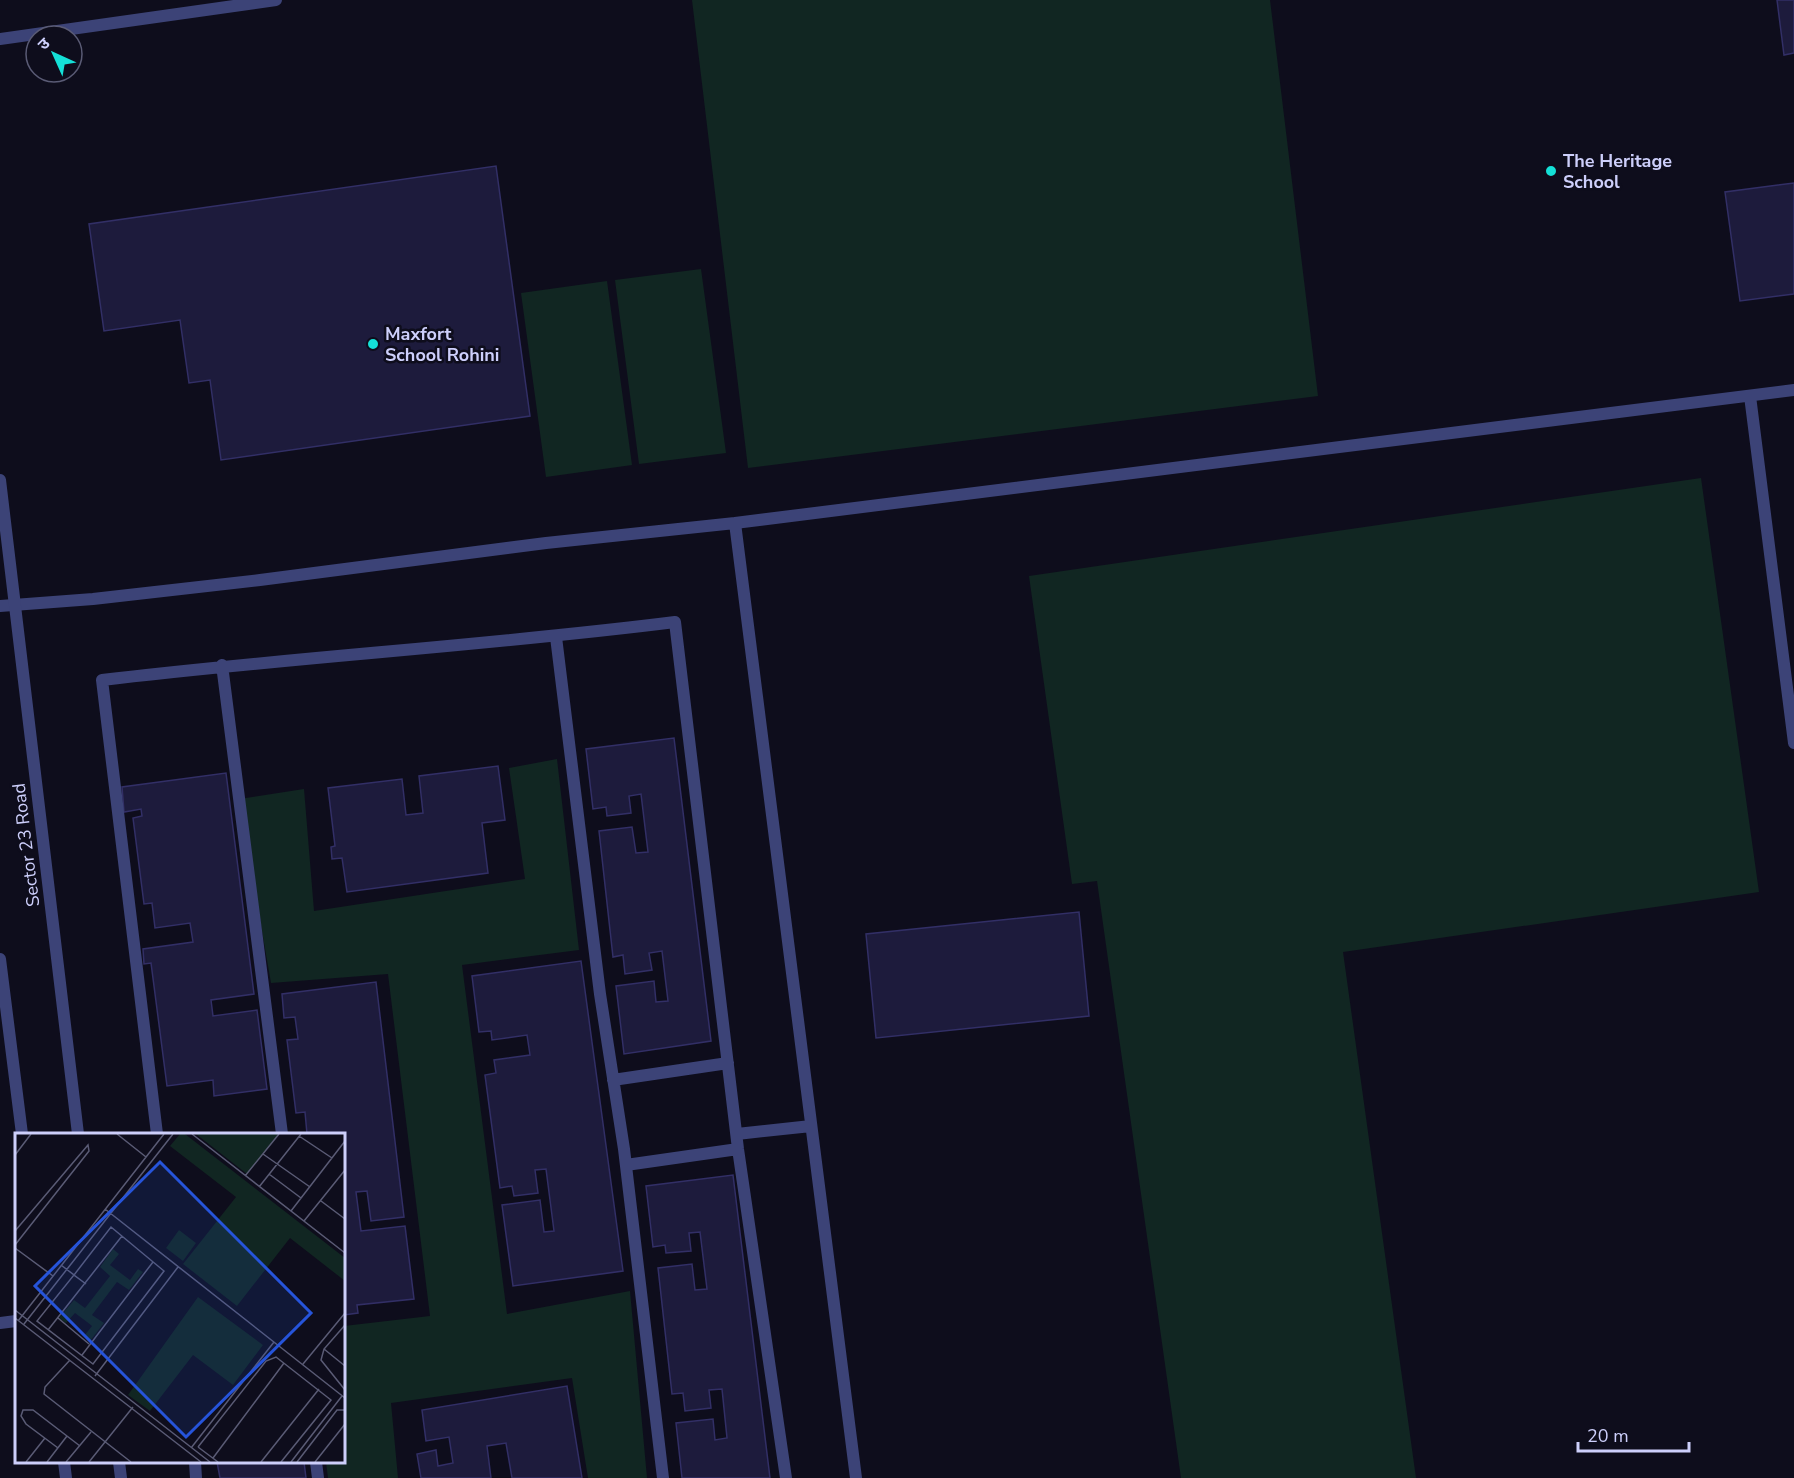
<svg xmlns="http://www.w3.org/2000/svg" width="1794" height="1478" font-family="'Nunito Sans','Noto Sans Devanagari',sans-serif">
<style>
.green{fill:#112622}
.building{fill:#1d1b3c;stroke:#322f66;stroke-width:1.5}
.lines{fill:none;stroke-linecap:round;stroke-linejoin:round}
.service{stroke:#3c4377;stroke-width:12}
.minor{stroke:#3c4377;stroke-width:12}
.tertiary{stroke:#3c4377;stroke-width:12}
.poi-dot{fill:#14e0d7;stroke:#0e0d1c;stroke-width:2}
.labels{text-anchor:middle;stroke-width:5;stroke-linejoin:round;paint-order:stroke}
.poi-label{font-size:18px;font-weight:bold;fill:#cdcffb;stroke:#0e0d1c;text-anchor:start}
.street-label{font-size:18px;fill:#cdcffb;stroke:#0e0d1c}
.inset-road{fill:none;stroke:#5a5b75;stroke-width:1.5}
.view{fill:#2654da;fill-opacity:0.15;stroke:#2654da;stroke-width:3}
.inset-edge{fill:none;stroke:#cdcffb;stroke-width:3}
</style>
<rect width="100%" height="100%" fill="#0e0d1c"/>
<path class="green" d="M692,0h578l48,396 -570,72z
M701,269l25,184 -87,11 -24,-184z
M607,281l25,184 -86,12 -25,-184z
M1701,478l58,414 -416,60 73,526h-235l-84,-597 -25,3 -43,-308z
M557,759l22,191 -117,15 45,349 123,-23 17,187h-59l-16,-100 -181,25 7,75h-70l-2,-16h18v-136l86,-10 -42,-342 -117,9 -32,-184 65,-10 10,122 211,-32 -16,-111z"/>
<path class="building" d="M1777,0h17v53l-10,2z
M496,166l34,250 -309,44 -11,-80 -21,3 -9,-63 -76,11 -15,-107z
M1794,183v111l-54,7 -15,-109z
M674,738l37,303 -87,13 -8,-68 38,-5 2,21 12,-1 -6,-50 -13,2 3,17 -27,4 -2,-19 -10,2 -14,-126 33,-4 4,26 12,-1 -7,-58 -12,2 2,17 -24,3 -1,-9 -13,2 -7,-60z
M498,766l7,54 -23,3 6,50 -141,19 -5,-34 -10,1 -1,-12 4,-1 -7,-58 74,-9 4,36 17,-2 -4,-37z
M226,773l28,221 -43,6 2,16 44,-6 10,79 -53,7 -1,-16 -46,6 -16,-123 -7,1 -1,-15 50,-7 -3,-19 -35,5 -3,-25 -8,1 -11,-86 9,-2 -1,-7 -17,3 -2,-25z
M1079,912l10,104 -213,22 -10,-104z
M581,961l42,310 -110,15 -11,-81 38,-5 4,32 10,-1 -8,-62 -11,1 3,23 -24,3 -2,-10 -12,2 -15,-113 11,-2 -2,-13 36,-5 -3,-20 -35,5 -1,-9 -12,1 -7,-56z
M376,982l28,235 -33,4 -4,-30 -11,1 5,39 44,-5 9,73 -57,6 1,8 -14,2v-181h-37l-2,-22 -9,1 -9,-73 11,-1 -3,-22 -11,1 -2,-24z
M733,1175l37,303h-88l-6,-55 37,-4 2,21 12,-2 -5,-49 -13,1 2,18 -26,3 -2,-18 -11,1 -14,-126 34,-4 3,26 12,-1 -7,-57 -11,1 2,18 -25,2 -1,-8 -12,2 -7,-61z
M567,1386l15,92h-70l-6,-35 -19,3 4,32h-70l-4,-24 19,-4 2,16 15,-3 -4,-26 -23,4 -4,-31z
M217,1462h87l2,16h-86z"/>
<g class="lines">
<path class="service" d="M0,39l276,-39"/>
<path class="minor" d="M1750,396l44,347
M735,523l121,955
M0,606l93,-7 167,-19 286,-37 189,-20 1059,-133
M556,637l44,357 24,155 39,329
M222,665l60,469
M613,1080l115,-17
M157,1134l-55,-454c191,-23 383,-34 573,-58l63,527 48,329
M737,1134l74,-8
M626,1165l112,-16
M0,1323l16,-2
M195,1462l1,16
M316,1462l2,16"/>
<path class="tertiary" d="M0,480l78,654
M0,959l22,175
M64,1462l2,16
M119,1462l2,16"/>
</g>
<g class="poi-dot">
<circle cx="1551" cy="171" r="6"/>
<circle cx="373" cy="344" r="6"/>
</g>
<g class="labels">
<g class="poi-label">
<text x="1563" y="167">The Heritage<tspan x="1563" dy="21">School</tspan></text>
<text x="385" y="340">Maxfort<tspan x="385" dy="21">School Rohini</tspan></text>
</g>
<g class="street-label">
<text transform="translate(26 845) rotate(-97)" y="6">Sector 23 Road</text>
</g>
</g>
<g transform="translate(15 1133)">
<rect width="330" height="330" fill="#0e0d1c"/>
<path d="M165,1h5l160,124v23l-55,-43 -53,68 -54,-42 53,-67 -66,-51zM181,1h83l-32,40zM164,97l17,13 -13,18 -17,-13zM98,116l6,5 -9,11 20,15 8,-11 5,3 -14,18 -12,-8 -25,33 12,8 -14,18 -6,-5 8,-10 -5,-4 -12,-9 -9,10 -7,-5 15,-18 11,8 25,-32 -10,-9zM183,164l65,48 -30,40 -40,-30 -43,56 -22,-16z" fill="#112622"/>
<path class="inset-road" d="M102,1l29,23M177,1l153,119M284,3l33,22M248,21l47,33M0,22l16,-21M254,41l32,24M230,43l34,-42M244,54l42,-53M306,68l24,18M90,76l240,189M276,78l54,-70M289,88l41,-51M0,98l73,-86 1,6 -74,94M0,115l38,28M46,132l13,10 -37,46 56,43 71,-93 -53,-44 -37,48 12,9M0,177l195,152M0,185l186,144M43,185l31,26M3,188l146,-187M9,191l149,-190M330,192l-21,24 -3,11 24,30M33,197l74,-94M309,216l21,17M67,222l71,-93M55,227l-25,27 -1,7 87,68M288,231l42,-51M80,243l83,-109M183,314l68,-86 10,-4 55,43 -50,62M183,314l20,15M43,315l-32,-24 -5,-8 2,-6h10l47,36M176,315l83,-106M198,325l71,-95M11,329l19,-24M32,329l20,-26M51,329l25,-30M74,329l44,-55M246,329l58,-73M276,329l51,-66M282,329l40,-52h8M300,329l30,-38"/>
<path class="view" d="M145,29l151,151 -125,124 -151,-151z"/>
<rect width="330" height="330" class="inset-edge"/>
</g>
<g transform="translate(54 54) rotate(315)"><circle r="28" fill="#0e0d1c" stroke="#5a5b75" stroke-width="1.5"/>
<path d="M0-4.5L10 22L0 15L-10 22Z" fill="#14e0d7"/>
<text y="-9" font-size="16" font-weight="bold" text-anchor="middle" fill="#cdcffb">उ</text>
</g>
<path d="M1578 1442v9h111v-9" fill="none" stroke="#cdcffb" stroke-width="3"/>
<text x="1587" y="1442" font-size="18" fill="#cdcffb" stroke="#0e0d1c" stroke-width="4.5" paint-order="stroke">20 m</text>
</svg>
